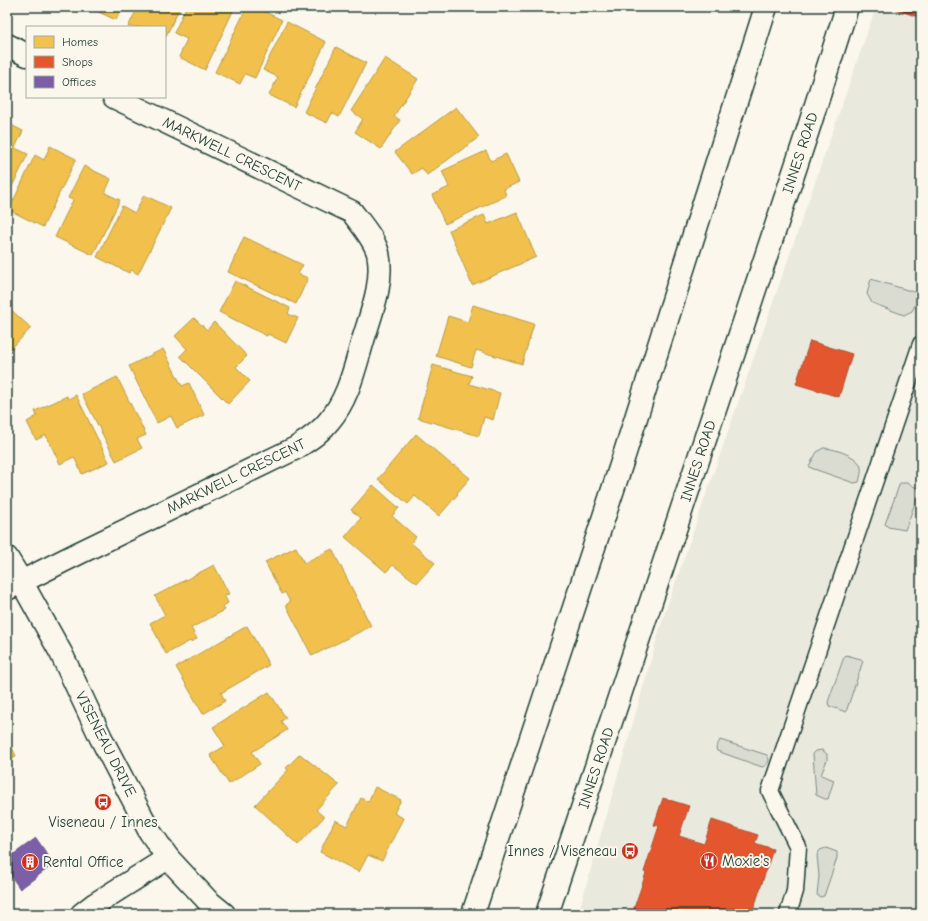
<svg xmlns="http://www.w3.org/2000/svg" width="928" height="921" font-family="'Comic Neue',sans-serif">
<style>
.built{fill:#eae9de}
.green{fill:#dbdcd1;stroke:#7d8c82}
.homes{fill:#f2c14e;stroke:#b39946}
.shops{fill:#e4572e;stroke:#a94f30}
.offices{fill:#7b5ea7;stroke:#5f5484}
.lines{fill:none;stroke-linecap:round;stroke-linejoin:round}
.service-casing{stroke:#1f3d34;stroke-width:19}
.minor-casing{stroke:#1f3d34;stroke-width:25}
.tertiary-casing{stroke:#1f3d34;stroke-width:25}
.secondary-casing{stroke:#1f3d34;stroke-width:25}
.service{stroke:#fbf7ec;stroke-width:16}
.minor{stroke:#fbf7ec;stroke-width:22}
.tertiary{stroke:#fbf7ec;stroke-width:22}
.secondary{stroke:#fbf7ec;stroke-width:22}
.labels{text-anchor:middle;stroke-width:4;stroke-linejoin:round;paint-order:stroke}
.street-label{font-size:15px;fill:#1f3d34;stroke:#fbf7ec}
.poi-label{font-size:15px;fill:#1f3d34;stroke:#fbf7ec;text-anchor:start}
</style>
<rect width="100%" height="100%" fill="#fbf7ec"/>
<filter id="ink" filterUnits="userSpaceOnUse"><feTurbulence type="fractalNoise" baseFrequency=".025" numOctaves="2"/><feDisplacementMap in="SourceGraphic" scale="8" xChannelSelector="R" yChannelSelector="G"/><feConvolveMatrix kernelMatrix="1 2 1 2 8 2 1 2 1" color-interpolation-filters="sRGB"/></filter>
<g filter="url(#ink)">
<path class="built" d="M876,7h45v907h-343l85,-296z"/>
<path class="green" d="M871,279l46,14 2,5 -7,13 -8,4 -32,-12 -5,-9z
M823,448c10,0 36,8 38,19 1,4 -1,11 -2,15l-5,1 -43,-15 -2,-2 8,-14z
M900,483h7l10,5 2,5 -14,37 -17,-3 -3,-3z
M846,655l15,4 2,2 -17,51 -17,-6 -1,-4 16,-45z
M720,740l47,15 2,4c-1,5 -3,7 -7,8l-45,-16 -1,-3z
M822,750l5,4v6l-6,15 13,5 -6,19h-3l-9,-4 -3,-41 3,-3z
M826,848l11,4v6l-13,38 -4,1 -3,-2 2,-19 -2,-21 3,-5z"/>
<path class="homes" d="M93,7h30l-7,13 -24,-11z
M138,7h42l-15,31v-11h-37z
M186,7h49l-30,63 -26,-13 8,-18 -13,-6z
M247,7h8l27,13 -27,58 -10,-4 -5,10 -25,-12z
M287,22l39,20 -32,65 -25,-12 9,-18 -15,-7z
M336,47l30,16 -27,54 -7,-4 -5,10 -23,-11z
M385,58l33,21 -24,37 6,4 -19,29 -26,-17 8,-13 -12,-8z
M456,107l23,30 -52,38 -5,-7 -10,6 -17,-22z
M7,123l16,8 -8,17 13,6 -21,43z
M50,146l26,13 -33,68 -34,-17 26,-55 9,5z
M486,151l5,10 15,-7 13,28 -15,7 2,7 -61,28 -13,-29 17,-8 -7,-16z
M84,166l27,13 -6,14 15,7 -27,55 -38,-18 18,-37 -5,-2z
M144,195l27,13 -33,66 -7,-4 -2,3 -32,-16 25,-51 13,7z
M517,212l19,45 -64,28 -23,-55 35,-15 4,9z
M244,237l59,28 -5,9 10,4 -12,26 -68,-32z
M235,281l55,27 -2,6 10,4 -12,25 -18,-9 -1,2 -48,-24z
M473,305l61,19 -12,40 -46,-14 -5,17 -35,-11 12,-40 20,6z
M7,306l24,22 -24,25z
M194,318l13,12 7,-8 33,34 -11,11 14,14 -22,23 -48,-48 7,-7 -12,-13z
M163,349l19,37 7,-3 15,32 -27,13 -6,-12 -14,7 -28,-57z
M433,365l39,11 -3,8 31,9 -7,27 -9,-3 -5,19 -61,-18z
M117,377l29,58 -9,4 5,9 -26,13 -34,-67z
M76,395l33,67 -27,12 -8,-17 -14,7 -14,-29 -10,5 -9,-18 10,-6 -2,-5 32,-15 1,3z
M416,434l37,32 1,-1 16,13 -13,15 1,1 -19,22 -24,-20 -7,8 -30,-25z
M373,485l26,23 -7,8 24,21 -5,6 24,20 -18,20 -24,-18 -7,7 -41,-35 16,-19 -10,-8z
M296,547l8,16 28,-14 39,77 -59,30 -26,-51 4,-3 -5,-10 -3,2 -17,-32z
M214,565l15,29 -5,1 4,8 -5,3 2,4 -34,18 6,11 -7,3v-1l-24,13 -16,-31 15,-8 -10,-19z
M247,626l22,39 -48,28 4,8 -22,13 -27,-47z
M269,692l17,26 -5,3 6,9 -35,22 8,12 -31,20 -19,-29 15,-9 -12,-19z
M7,737l9,19 -9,4z
M300,754l39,31 -23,25 8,7 -26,28 -43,-40 33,-35 -2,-2z
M375,787l26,13 -7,13 9,5 -21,43 -14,-6 -9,17 -39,-20 15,-32 12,6 14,-28 7,4z"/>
<path class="shops" d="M894,7h27v11l-26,-9 1,-2z
M810,341l42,13 -13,43 -43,-13z
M663,798l26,8 -10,30 25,8 8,-24 46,15 -3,8 18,6 -21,65h-120l14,-41 -2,-1 15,-46 -5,-1z"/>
<path class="offices" d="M36,838l18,26 -34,25 -13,-19v-11z"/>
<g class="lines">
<g class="service-casing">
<path id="service" d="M788,914l7,-23 3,-44 -28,-56 151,-447"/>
</g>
<g class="minor-casing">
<path id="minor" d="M7,45l20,10
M7,589l72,-36 217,-105c12,-8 24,-15 33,-27 20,-23 26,-55 35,-84 8,-26 20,-56 14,-84 -4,-14 -17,-29 -26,-41l-238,-115
M82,914l13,-10 73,-46"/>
</g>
<g class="tertiary-casing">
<path id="tertiary" d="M7,558l14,23 40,72 40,85 49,94 18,26 40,43 16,13"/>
</g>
<g class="secondary-casing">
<path id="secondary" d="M473,914l149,-452 144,-455
M547,914l261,-784 39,-123"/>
</g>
<use href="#service" class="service"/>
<use href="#minor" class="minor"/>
<use href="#tertiary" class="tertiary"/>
<use href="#secondary" class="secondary"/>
</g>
</g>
<defs>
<g id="bus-disc" transform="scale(0.9)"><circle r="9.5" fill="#c8321e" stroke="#fbf7ec"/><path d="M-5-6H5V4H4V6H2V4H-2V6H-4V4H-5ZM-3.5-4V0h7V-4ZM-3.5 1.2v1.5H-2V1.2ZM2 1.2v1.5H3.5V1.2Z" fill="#fff"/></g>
<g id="restaurant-disc" transform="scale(0.9)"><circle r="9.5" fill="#c8321e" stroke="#fbf7ec"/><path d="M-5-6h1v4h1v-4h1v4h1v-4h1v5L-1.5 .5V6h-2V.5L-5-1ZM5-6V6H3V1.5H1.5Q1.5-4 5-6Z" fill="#fff"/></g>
<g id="building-disc" transform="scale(0.9)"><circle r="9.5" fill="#c8321e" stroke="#fbf7ec"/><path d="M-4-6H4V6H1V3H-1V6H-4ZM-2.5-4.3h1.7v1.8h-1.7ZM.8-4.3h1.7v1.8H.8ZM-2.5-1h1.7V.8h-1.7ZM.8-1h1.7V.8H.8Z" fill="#fff"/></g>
</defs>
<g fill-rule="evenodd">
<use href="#bus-disc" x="103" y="802"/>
<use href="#bus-disc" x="630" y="851"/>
<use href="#restaurant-disc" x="709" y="861"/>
<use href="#building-disc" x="30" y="862"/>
</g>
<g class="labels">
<g class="street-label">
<text transform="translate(800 153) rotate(-72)" y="5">INNES ROAD</text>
<text transform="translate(232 154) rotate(26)" y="5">MARKWELL CRESCENT</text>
<text transform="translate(698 461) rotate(-72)" y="5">INNES ROAD</text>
<text transform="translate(236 476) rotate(-26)" y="5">MARKWELL CRESCENT</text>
<text transform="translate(106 744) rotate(63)" y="5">VISENEAU DRIVE</text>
<text transform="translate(596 768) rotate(-72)" y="5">INNES ROAD</text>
</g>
<g class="poi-label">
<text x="103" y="827" text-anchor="middle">Viseneau / Innes</text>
<text x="617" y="856" text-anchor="end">Innes / Viseneau</text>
<text x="722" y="866">Moxie's</text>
<text x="43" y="867">Rental Office</text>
</g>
</g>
<rect width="928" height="921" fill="none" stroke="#fbf7ec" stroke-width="24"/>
<rect x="12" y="12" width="904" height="897" fill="none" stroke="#1f3d34" stroke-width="1.5" filter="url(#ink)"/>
<rect x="26" y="26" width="140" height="72" fill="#fbf7ec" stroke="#a3ada2"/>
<rect x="34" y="36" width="20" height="12" fill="#f2c14e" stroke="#a3ada2"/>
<text x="62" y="46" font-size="12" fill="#1f3d34">Homes</text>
<rect x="34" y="56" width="20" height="12" fill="#e4572e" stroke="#a3ada2"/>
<text x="62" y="66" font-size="12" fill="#1f3d34">Shops</text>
<rect x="34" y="76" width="20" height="12" fill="#7b5ea7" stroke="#a3ada2"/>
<text x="62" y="86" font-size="12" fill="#1f3d34">Offices</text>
</svg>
